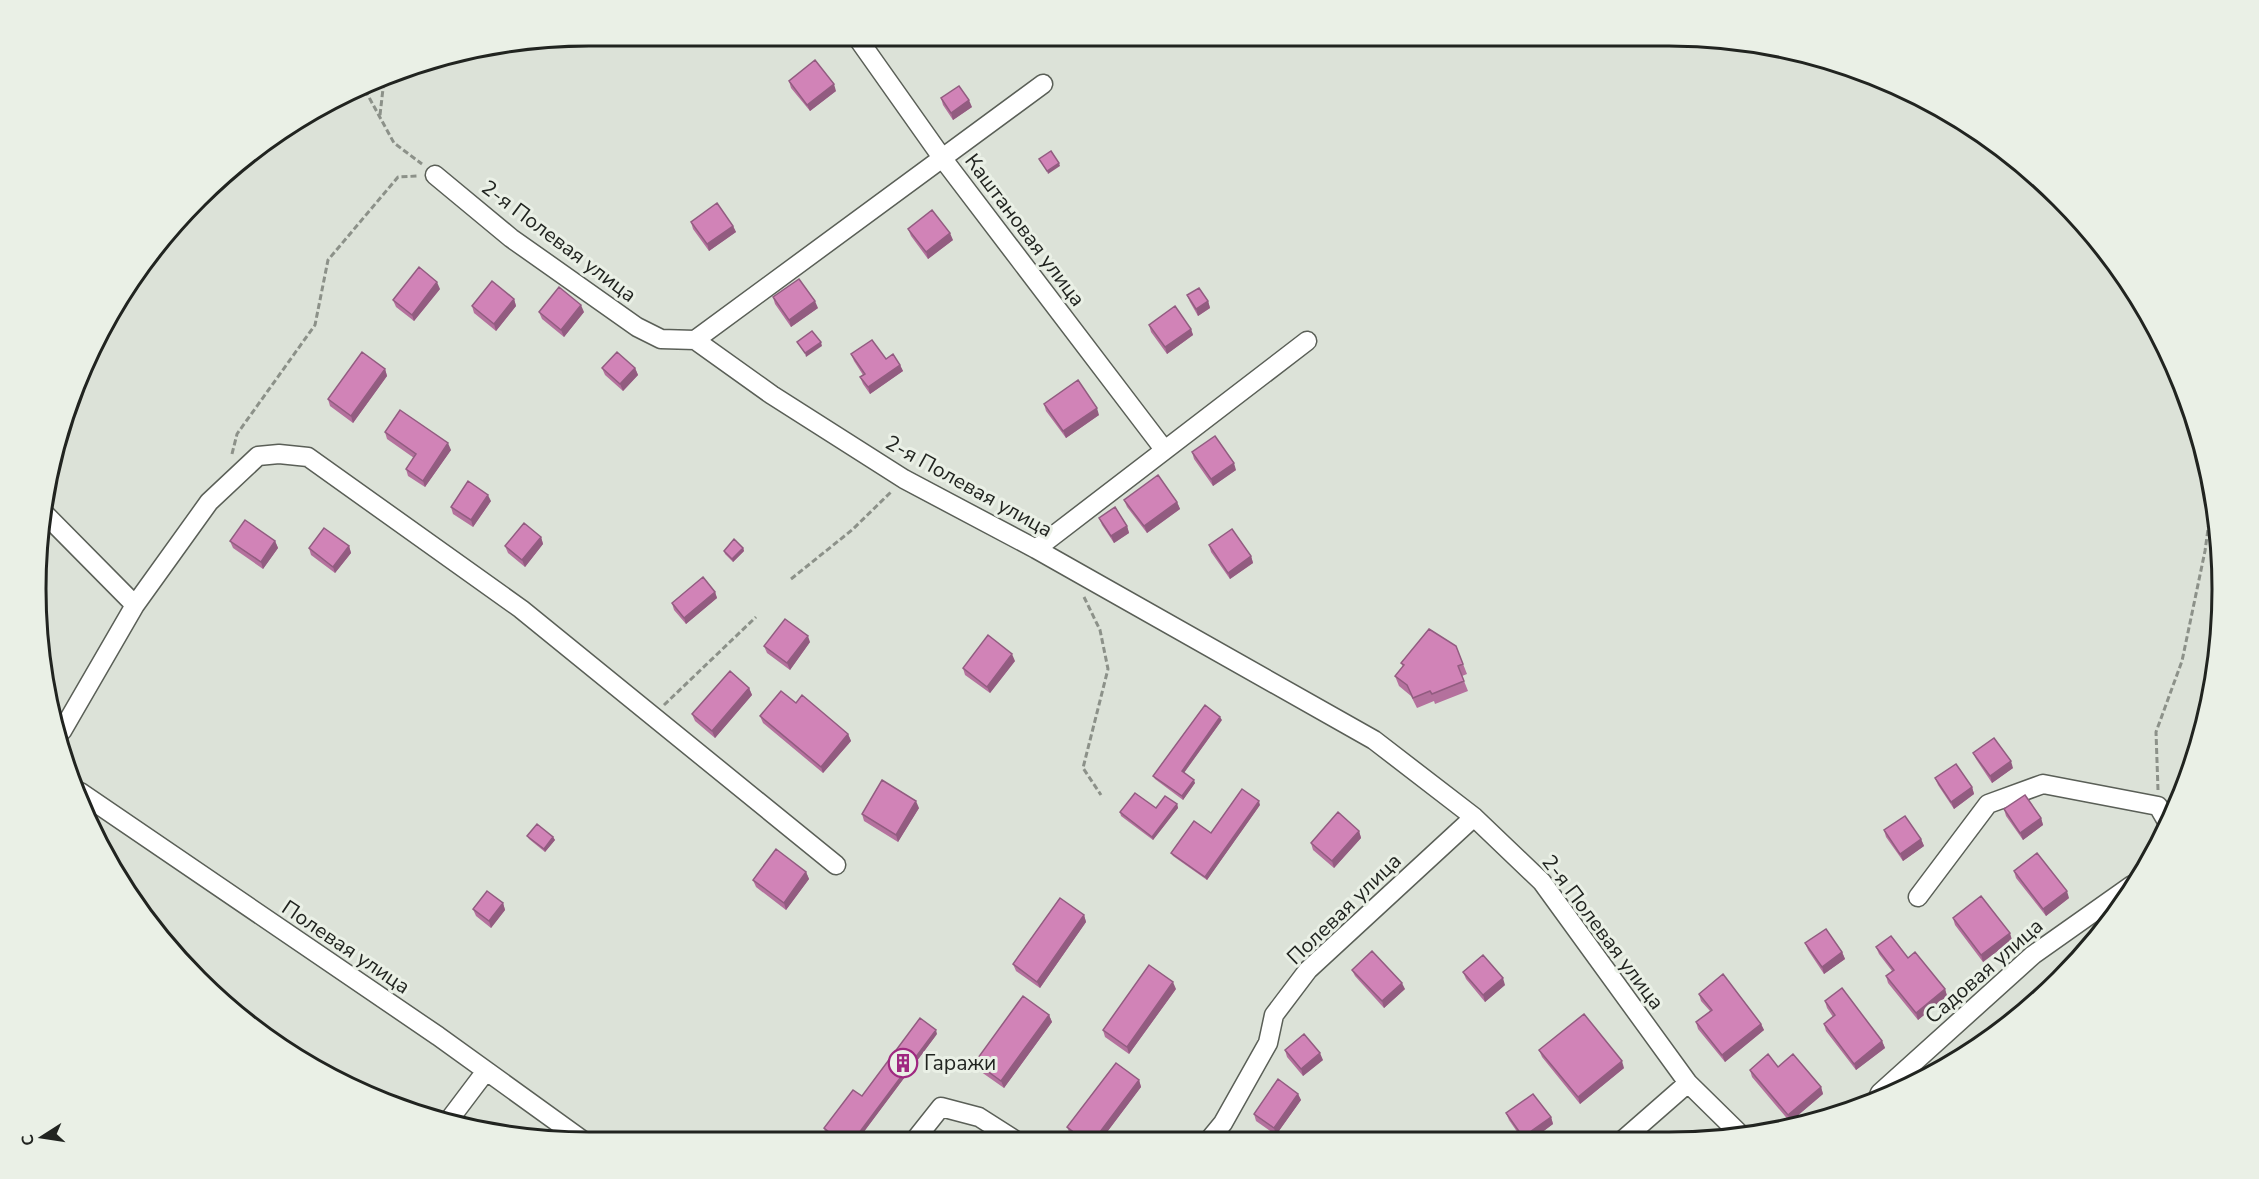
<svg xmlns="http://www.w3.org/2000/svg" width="2259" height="1179" font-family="'Nunito Sans',sans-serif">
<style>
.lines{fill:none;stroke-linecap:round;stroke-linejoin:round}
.minor-casing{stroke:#5a5f57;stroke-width:21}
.path{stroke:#8c9189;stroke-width:3;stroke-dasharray:6 3;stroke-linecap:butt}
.minor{stroke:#fff;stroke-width:18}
.wall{fill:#b4719d}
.shaded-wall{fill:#925c80}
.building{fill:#d183b7;stroke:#925c80;stroke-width:1.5}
.labels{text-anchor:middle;stroke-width:6;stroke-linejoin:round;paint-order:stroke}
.street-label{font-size:21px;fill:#212420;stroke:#eaf0e6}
.poi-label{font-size:21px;fill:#212420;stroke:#eaf0e6;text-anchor:start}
.rim{fill:none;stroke:#212420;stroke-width:3}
</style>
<rect width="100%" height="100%" fill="#dce2d8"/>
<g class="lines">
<g class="minor-casing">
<path id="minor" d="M856,36l87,123 220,289
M435,175l76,63 126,89 24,12 34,1 77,55 132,84 132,70 338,191 100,77 68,65 146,201 56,55
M695,340l348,-256
M44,513l91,92
M1036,549l271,-208
M62,731l73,-126 74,-103 49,-46 21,-2 29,3 213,152 315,256
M80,792l358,244 147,106
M1918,897l70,-93 55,-20 115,22 11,19
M1876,1102l4,-9 153,-138 99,-70
M446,1124l40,-53
M1624,1139l64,-56
M1209,1140l14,-17 45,-80 6,-28 34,-45 166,-153
M914,1141l27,-34 38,10 36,23"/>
</g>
<path class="path" d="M365,90l29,53 28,21
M380,115l4,-35
M232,454l5,-20 78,-109 13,-65 70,-83 20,-1
M791,579l61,-49 40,-39
M1084,597l16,33 8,39 -25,99 18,27
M664,705l92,-88
M2158,790l-2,-58 26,-71 23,-110 8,-58"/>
<use href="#minor" class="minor"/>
</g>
<path class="wall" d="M789,81l47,10 -26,20 -19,-23z
M941,98l31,9 -19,13 -10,-15z
M691,222l42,4 3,6 -27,19 -16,-22z
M908,229l45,11 -25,19 -17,-23z
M440,289l-26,32 -18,-14 -3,-7z
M1187,295l21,6 2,7 -12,8 -8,-14z
M773,297l45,11 -27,19 -16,-23z
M514,299l2,7 -20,25 -22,-18 -2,-7z
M539,312h45l-20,25 -22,-18z
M1149,325l42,4 2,6 -26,19 -16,-22z
M851,354l35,5 14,6 3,6 -33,23 -7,-10 -3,-7 3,-2 -9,-14z
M602,368h33l3,7 -15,16 -18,-16z
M385,369l2,7 -34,47 -23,-17 -2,-7z
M1044,404l55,11 -33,23 -20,-27z
M385,432l66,18 -26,37 -17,-11 -2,-7 8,-11 -27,-19z
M1192,452l44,18 -23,16 -19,-27z
M1124,500l53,2 3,7 -33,24 -20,-26z
M491,501l-18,26 -20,-13 -2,-7z
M1099,518l28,8 2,7 -15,10 -12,-18z
M541,537l2,7 -18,23 -17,-14 -3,-7z
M230,541h45l3,7 -15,21 -30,-21z
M1209,545l42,11 2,7 -23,16 -19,-27z
M349,546l2,7 -16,20 -24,-18 -2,-7z
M743,548l1,3 -11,11 -8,-8 -1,-3z
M715,592l2,6 -31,26 -12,-14 -2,-7z
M810,642l-20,28 -23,-17 -3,-7z
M1456,646l11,28 -5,2 6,15 -33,13 -1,-3 -17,7 -6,-12 -12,-10 -4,-10 8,-9 -2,-4z
M1015,661l-25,32 -25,-18 -2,-7z
M749,688l3,7 -37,43 -20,-17 -3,-7z
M796,703l52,31 3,7 -28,32 -60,-50 -3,-7z
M1222,720l-38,53 11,10 -12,17 -28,-21 -2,-3z
M1973,753l40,15 -21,15 -16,-24z
M1935,778l37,9 2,7 -20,15 -16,-24z
M1177,804l1,4 -25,32 -32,-24 -1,-4z
M1260,805l-53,75 -34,-24 -2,-3 40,-20z
M919,808l-21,34 -34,-21 -2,-7z
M2004,809l37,9 2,7 -20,15 -17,-24z
M1884,830l37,9 3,7 -21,15 -17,-24z
M1359,831l2,7 -27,30 -21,-18 -2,-7z
M527,836l26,1 2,3 -10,12 -16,-13z
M2014,871l55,27 -23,18 -30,-38z
M806,872l3,7 -23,31 -30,-23 -3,-7z
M503,903l2,7 -14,18 -15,-12 -3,-7z
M1084,915l2,7 -46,66 -24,-17 -3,-7z
M1953,918l59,22 -29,22 -28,-37z
M1805,943l37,9 3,7 -21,15 -16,-24z
M1876,947l32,11 37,31 2,7 -29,24 -30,-37 -2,-7 6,-5 -13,-17z
M1352,970l53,19 -21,19 -29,-32z
M1463,972l42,13 -20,17 -19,-23z
M1176,989l-47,65 -24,-17 -2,-7z
M1699,994l62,30 3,6 -39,32 -27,-33 -2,-7 14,-11 -9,-10z
M1825,1001l57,40 3,7 -29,22 -30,-39 -2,-7 9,-7 -6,-9z
M1049,1015l3,7 -48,66 -27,-19 -2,-7z
M937,1034l-80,107h-21l-11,-9 -1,-4z
M1285,1050l38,10 -20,16 -16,-19z
M1539,1050l85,18 -44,36 -38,-47z
M1778,1067l43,20 2,7 -33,28 -38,-45 -2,-7z
M1139,1080l2,7 -40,53h-23l-8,-6 -3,-7z
M1298,1094l3,6 -25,35 -20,-14 -2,-7z
M1506,1113l45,4 2,7 -20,15h-11l-13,-19z"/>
<path class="shaded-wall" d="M834,84l2,7 -26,20 -3,-6z
M969,100l3,7 -19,13 -2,-7z
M1059,163l1,3 -12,8 -1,-3z
M733,226l3,6 -27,19 -2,-7z
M950,233l3,7 -25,19 -2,-7z
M437,282l3,7 -26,32 -2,-6z
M514,299l2,7 -20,25 -2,-7z
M815,301l3,7 -27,19 -2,-7z
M1208,301l2,7 -12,8 -2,-7z
M581,305l3,7 -20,25 -3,-7z
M1191,329l2,6 -26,19 -2,-7z
M821,342l1,4 -16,11 -1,-4z
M900,365l3,6 -33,23 -2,-7z
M635,368l3,7 -15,16 -3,-7z
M385,369l2,7 -34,47 -2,-7z
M1097,408l2,7 -33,23 -3,-7z
M448,443l3,7 -26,37 -2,-6z
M1234,463l2,7 -23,16 -2,-7z
M488,495l3,6 -18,26 -2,-7z
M1177,502l3,7 -33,24 -3,-7z
M1127,526l2,7 -15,10 -3,-7z
M541,537l2,7 -18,23 -3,-7z
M275,541l3,7 -15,21 -2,-7z
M349,546l2,7 -16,20 -2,-6z
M743,548l1,3 -11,11 -1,-3z
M1251,556l2,7 -23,16 -2,-6z
M715,592l2,6 -31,26 -2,-6z
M808,636l2,6 -20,28 -3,-7z
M1012,654l3,7 -25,32 -3,-6z
M749,688l3,7 -37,43 -3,-7z
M1220,717l2,3 -39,54 -1,-3z
M848,734l3,7 -28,32 -2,-6z
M2011,761l2,7 -21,15 -2,-7z
M1194,780l1,3 -12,17 -1,-4z
M1972,787l2,7 -20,15 -3,-7z
M916,801l3,7 -21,34 -2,-7z
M1259,801l1,4 -53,75 -2,-3z
M1177,804l1,4 -25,32 -1,-3z
M2041,818l2,7 -20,15 -3,-7z
M1359,831l2,7 -27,30 -2,-7z
M553,837l2,3 -10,12 -1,-3z
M1921,839l3,7 -21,15 -3,-7z
M806,872l3,7 -23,31 -2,-7z
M2067,891l2,7 -23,18 -3,-7z
M503,903l2,7 -14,18 -2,-7z
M1084,915l2,7 -46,66 -3,-6z
M2010,933l2,7 -29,22 -2,-7z
M1842,952l3,7 -21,15 -2,-7z
M1503,978l2,7 -20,17 -2,-7z
M1173,982l3,7 -47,65 -2,-7z
M1402,983l3,6 -21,19 -2,-7z
M1945,989l2,7 -29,24 -2,-7z
M1049,1015l3,7 -48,66 -3,-7z
M1761,1024l3,6 -39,32 -3,-7z
M936,1030l1,4 -80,107h-4z
M1882,1041l3,7 -29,22 -2,-6z
M1320,1053l3,7 -20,16 -2,-7z
M1622,1061l2,7 -44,36 -2,-7z
M1139,1080l2,7 -40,53h-7z
M1821,1087l2,7 -33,28 -2,-7z
M1298,1094l3,6 -25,35 -2,-7z
M1551,1117l2,7 -20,15h-9l-1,-2z"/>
<path class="building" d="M815,60l19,24 -27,21 -18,-24z
M959,86l10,14 -18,13 -10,-15z
M1051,151l8,12 -12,8 -8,-12z
M717,203l16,23 -26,18 -16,-22z
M932,210l18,23 -24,19 -18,-23z
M419,267l18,15 -25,33 -19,-15z
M799,279l16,22 -26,19 -16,-23z
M492,281l22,18 -20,25 -22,-18z
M559,287l22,18 -20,25 -22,-18z
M1199,288l9,13 -12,8 -9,-14z
M1175,306l16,23 -26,18 -16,-22z
M812,331l9,11 -16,11 -8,-11z
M872,340l14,19 7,-5 7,11 -32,22 -8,-10 5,-3 -14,-20z
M362,352l23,17 -34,47 -23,-17z
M617,352l18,16 -15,16 -18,-16z
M1078,380l19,28 -34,23 -19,-27z
M400,410l48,33 -25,38 -17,-12 10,-15 -31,-22z
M1215,436l19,27 -23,16 -19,-27z
M1158,475l19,27 -33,24 -20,-26z
M468,481l20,14 -17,25 -20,-13z
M1115,507l12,19 -16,10 -12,-18z
M245,520l30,21 -14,21 -31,-21z
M524,523l17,14 -19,23 -17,-14z
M324,528l25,18 -16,21 -24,-19z
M1232,529l19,27 -23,17 -19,-28z
M734,539l9,9 -11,11 -8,-8z
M703,577l12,15 -31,26 -12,-15z
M785,619l23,17 -21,27 -23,-17z
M1429,629l27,17 7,18 -5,2 6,15 -32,13 -2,-3 -17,7 -6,-13 -12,-9 9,-11 -3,-2z
M988,635l24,19 -25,33 -24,-19z
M730,671l19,17 -37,43 -20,-17z
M781,691l15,12 6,-8 46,39 -27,33 -61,-51z
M1205,705l15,12 -38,54 12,9 -12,16 -29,-20z
M1994,738l17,23 -21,15 -17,-23z
M1956,764l16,23 -21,15 -16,-24z
M882,780l34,21 -20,34 -34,-21z
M1242,789l17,12 -54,76 -34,-24 23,-32 17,12z
M1135,793l21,15 9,-12 12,8 -25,33 -32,-25z
M2025,795l16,23 -21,15 -16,-24z
M1338,812l21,19 -27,30 -21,-18z
M1905,816l16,23 -21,15 -16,-24z
M537,824l16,13 -9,12 -17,-13z
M776,849l30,23 -22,31 -31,-23z
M2037,853l30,38 -24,18 -29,-38z
M487,891l16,12 -14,18 -16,-12z
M1981,896l29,37 -29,22 -28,-37z
M1060,898l24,17 -47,67 -24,-18z
M1826,929l16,23 -20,15 -17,-24z
M1891,936l17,22 7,-6 30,37 -29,24 -30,-37 8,-6 -18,-23z
M1372,951l30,32 -20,18 -30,-31z
M1483,955l20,23 -20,17 -20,-23z
M1149,965l24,17 -46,65 -24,-17z
M1723,974l38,50 -39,31 -26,-33 16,-12 -13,-16z
M1842,988l40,53 -28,23 -30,-40 11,-9 -10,-14z
M1023,996l26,19 -48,66 -26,-19z
M1584,1014l38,47 -44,36 -39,-47z
M920,1018l16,12 -83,111h-17l2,-2 -14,-11 29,-38 9,6z
M1304,1034l16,19 -19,16 -16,-19z
M1768,1054l10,13 15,-13 28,33 -33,28 -38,-45z
M1116,1063l23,17 -45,60h-10l-17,-13z
M1278,1079l20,15 -24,34 -20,-14z
M1533,1094l18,23 -28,20 -17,-24z"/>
<defs>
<g id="building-ring" transform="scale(1.5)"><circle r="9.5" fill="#eaf0e6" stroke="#9f2880" stroke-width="1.5"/><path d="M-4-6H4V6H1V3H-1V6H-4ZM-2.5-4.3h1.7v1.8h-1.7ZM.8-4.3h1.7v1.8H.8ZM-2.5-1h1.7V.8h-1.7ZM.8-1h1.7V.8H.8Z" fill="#9f2880"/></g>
</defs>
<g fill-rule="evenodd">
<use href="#building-ring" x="903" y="1063"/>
</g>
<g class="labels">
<g class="street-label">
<text transform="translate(1025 230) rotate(53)" y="7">Каштановая улица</text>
<text transform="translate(559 241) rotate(37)" y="7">2-я Полевая улица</text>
<text transform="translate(969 486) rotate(29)" y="7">2-я Полевая улица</text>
<text transform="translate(1344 909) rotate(-44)" y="7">Полевая улица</text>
<text transform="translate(1603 932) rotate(53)" y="7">2-я Полевая улица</text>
<text transform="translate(346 947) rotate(34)" y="7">Полевая улица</text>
<text transform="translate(1984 971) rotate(-41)" y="7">Садовая улица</text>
</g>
<g class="poi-label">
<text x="924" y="1070">Гаражи</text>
</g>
</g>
<path d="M0 0H2259V1179H0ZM589 46H1669A543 543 0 0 1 2212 589V589A543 543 0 0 1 1669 1132H589A543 543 0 0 1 46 589V589A543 543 0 0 1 589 46Z" fill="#eaf0e6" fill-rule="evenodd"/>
<path class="rim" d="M589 46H1669A543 543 0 0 1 2212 589V589A543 543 0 0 1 1669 1132H589A543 543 0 0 1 46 589V589A543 543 0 0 1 589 46Z"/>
<g transform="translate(42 1137) rotate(258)" stroke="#eaf0e6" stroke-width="4.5" paint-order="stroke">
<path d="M0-4.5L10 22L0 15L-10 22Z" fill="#212420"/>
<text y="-9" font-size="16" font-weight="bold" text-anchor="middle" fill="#212420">С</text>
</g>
</svg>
